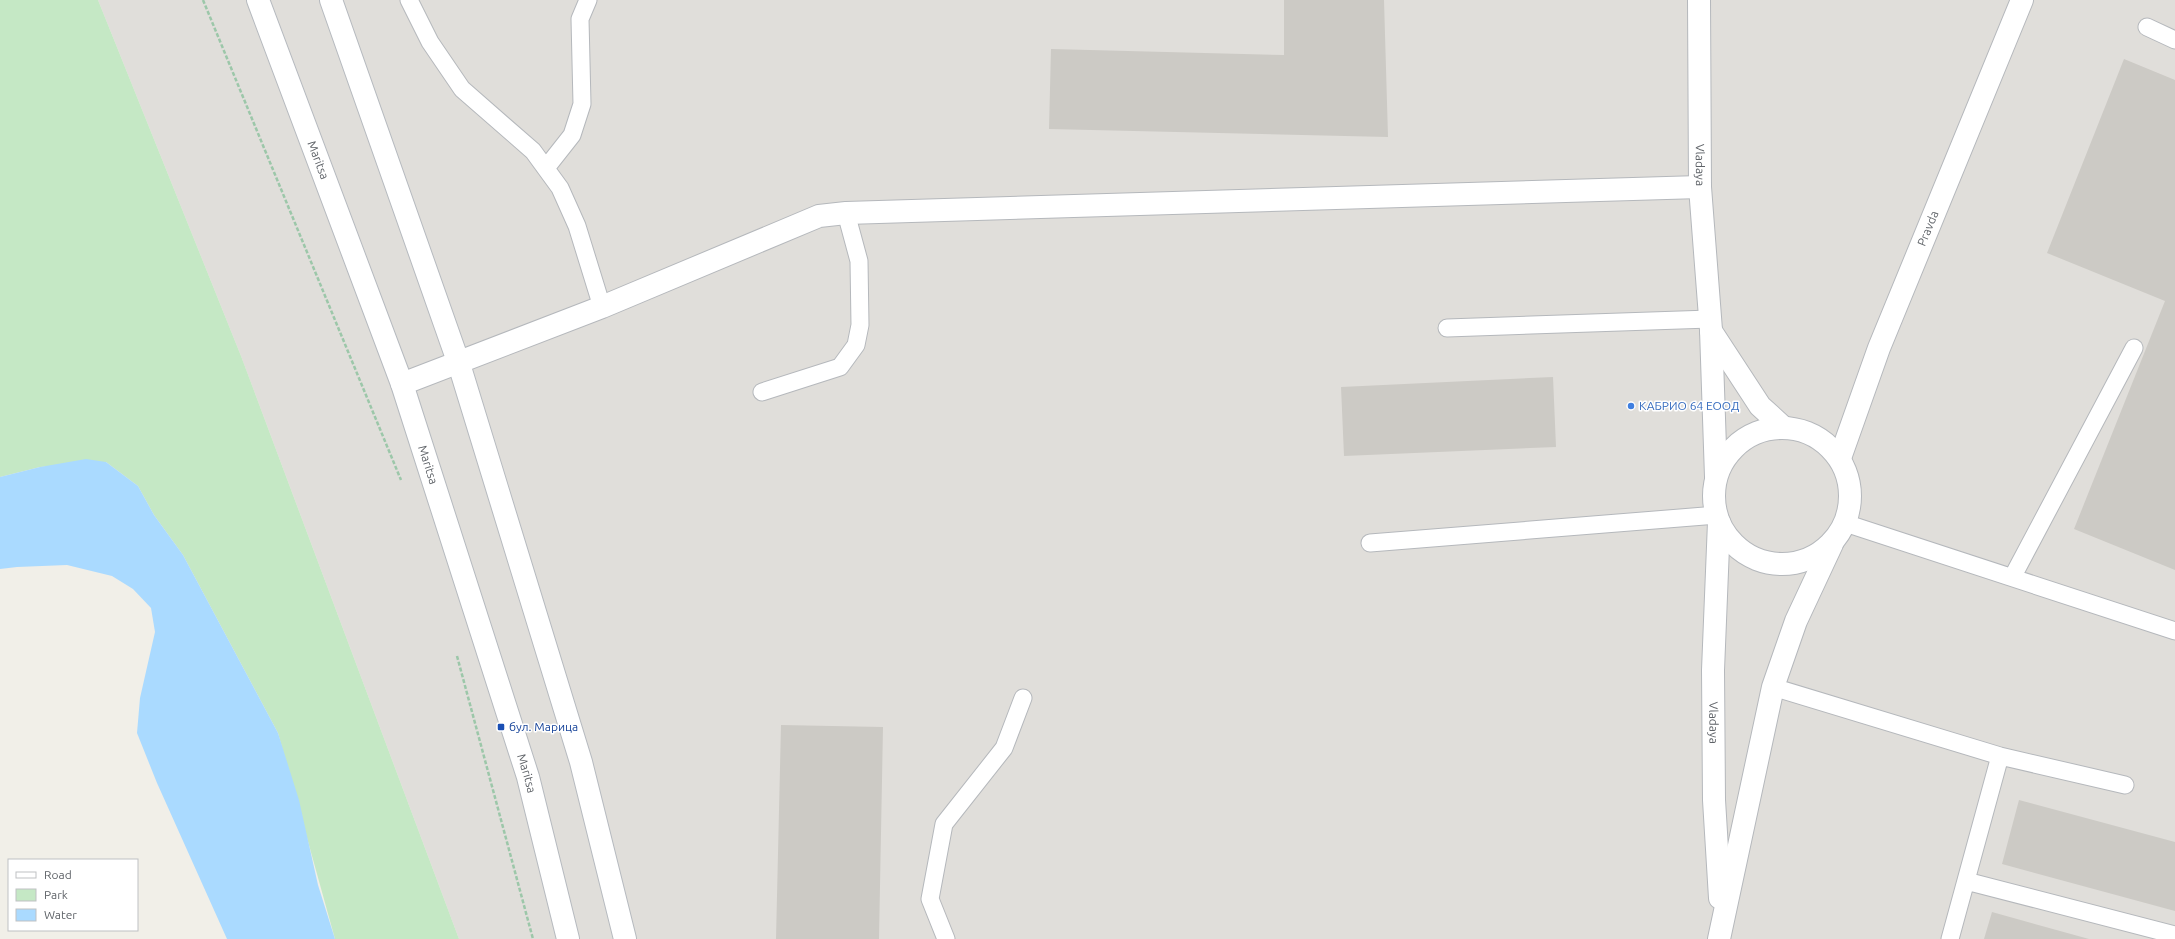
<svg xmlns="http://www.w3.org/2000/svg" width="2175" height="939" font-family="Ubuntu,sans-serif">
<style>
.industrial{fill:#e0deda}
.green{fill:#c5e8c5}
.water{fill:#aadaff}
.building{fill:#cccac5}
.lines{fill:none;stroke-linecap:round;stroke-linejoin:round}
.lane-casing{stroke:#b5b8bc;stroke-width:19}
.street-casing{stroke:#b5b8bc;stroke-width:24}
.secondary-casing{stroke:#b6babf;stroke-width:24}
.path{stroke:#9cc7a9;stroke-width:2.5;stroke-dasharray:4 2;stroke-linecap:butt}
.lane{stroke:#fff;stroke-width:17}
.street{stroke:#fff;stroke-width:22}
.secondary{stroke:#fff;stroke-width:22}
.shop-dot{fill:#3f7fe0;stroke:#fff;stroke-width:1.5}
.transit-dot{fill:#1a4fb4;stroke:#fff;stroke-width:1.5}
.labels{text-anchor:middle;stroke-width:3;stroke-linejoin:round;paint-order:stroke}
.street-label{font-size:12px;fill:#5f6368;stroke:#fff}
.shop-label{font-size:12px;fill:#366cbe;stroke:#fff;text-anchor:start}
.transit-label{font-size:12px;fill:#164399;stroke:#fff;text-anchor:start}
</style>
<rect width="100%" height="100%" fill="#f1efe8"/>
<path class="industrial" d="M98,0h2077v939h-1716l-218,-583z"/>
<path class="green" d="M0,0h98l143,356 218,583h-124l-57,-206 -95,-178 -29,-40 -16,-29 -32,-24 -66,5 -40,10z"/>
<path class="water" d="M86,459l20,3 32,24 16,29 29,40 95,178 21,67 19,85 17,54h-108l-70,-156 -20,-50 3,-35 15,-66 -4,-24 -18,-19 -21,-13 -45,-11 -50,2 -17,2v-92l40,-10z"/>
<path class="building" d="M1284,0h100l4,137 -339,-8 2,-80 233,6z
M2124,59l51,21v490l-101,-41 91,-228 -118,-48z
M1553,377l3,70 -212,9 -3,-69z
M781,725l102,2 -4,212h-103z
M2019,800l156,42v69l-173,-47z
M1992,912l97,27h-105z"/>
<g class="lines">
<g class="lane-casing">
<path id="lane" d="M409,0l21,42 32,47 71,62 27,37 17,38 25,81
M2147,27l28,13
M546,168l26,-33 10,-31 -2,-85 8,-19
M1447,328l263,-9
M762,392l78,-25 16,-22 4,-20 -1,-64 -13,-48
M1845,523l330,108
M1370,543l347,-28
M2013,576l121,-228
M1773,687l227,69 125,29
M1966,881l209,54
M946,939l-16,-40 14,-75 60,-76 19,-50
M1950,939l50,-183"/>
</g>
<g class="street-casing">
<g id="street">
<path id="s1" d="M1699,0l1,187 11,143 5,147"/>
<path d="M1711,331l49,75 23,21"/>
<path d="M402,384l200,-77 217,-91 27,-3 854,-26"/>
<circle cx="1782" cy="496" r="68"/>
<path id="s2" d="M1840,458l39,-110 143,-348"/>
<path id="s3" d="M1719,522l-6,148 1,130 6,98"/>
<path d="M1719,939l54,-252 23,-66 36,-77"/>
</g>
</g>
<g class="secondary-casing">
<g id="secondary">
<path id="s4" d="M258,0l144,384 126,393 40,162"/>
<path d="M331,0l128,364 122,398 44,177"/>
</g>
</g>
<path class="path" d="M203,0l198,480
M457,656l76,283"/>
<use href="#lane" class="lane"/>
<use href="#street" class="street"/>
<use href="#secondary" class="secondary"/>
</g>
<circle class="shop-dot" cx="1631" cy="406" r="4"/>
<rect class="transit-dot" x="497" y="723" width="8" height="8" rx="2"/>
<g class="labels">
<g class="street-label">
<text dy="4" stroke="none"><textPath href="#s4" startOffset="171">Maritsa</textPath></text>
<text dy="4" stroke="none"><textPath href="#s1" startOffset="165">Vladaya</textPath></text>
<text dy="4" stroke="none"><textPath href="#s2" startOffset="246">Pravda</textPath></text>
<text dy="4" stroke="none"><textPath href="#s4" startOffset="495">Maritsa</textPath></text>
<text dy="4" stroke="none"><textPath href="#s3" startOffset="201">Vladaya</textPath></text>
<text dy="4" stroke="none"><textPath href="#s4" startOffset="819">Maritsa</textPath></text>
</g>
<g class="shop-label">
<text x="1639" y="410">КАБРИО 64 ЕООД</text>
</g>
<g class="transit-label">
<text x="509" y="731">бул. Марица</text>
</g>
</g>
<rect x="8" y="859" width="130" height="72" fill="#ffffff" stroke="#bfc1c3"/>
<rect x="16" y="872" width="20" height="6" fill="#ffffff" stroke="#bfc1c3"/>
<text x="44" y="879" font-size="12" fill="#5f6368">Road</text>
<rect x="16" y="889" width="20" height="12" fill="#c5e8c5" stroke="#bfc1c3"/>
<text x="44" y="899" font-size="12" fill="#5f6368">Park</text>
<rect x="16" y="909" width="20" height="12" fill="#aadaff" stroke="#bfc1c3"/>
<text x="44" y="919" font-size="12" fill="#5f6368">Water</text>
</svg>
